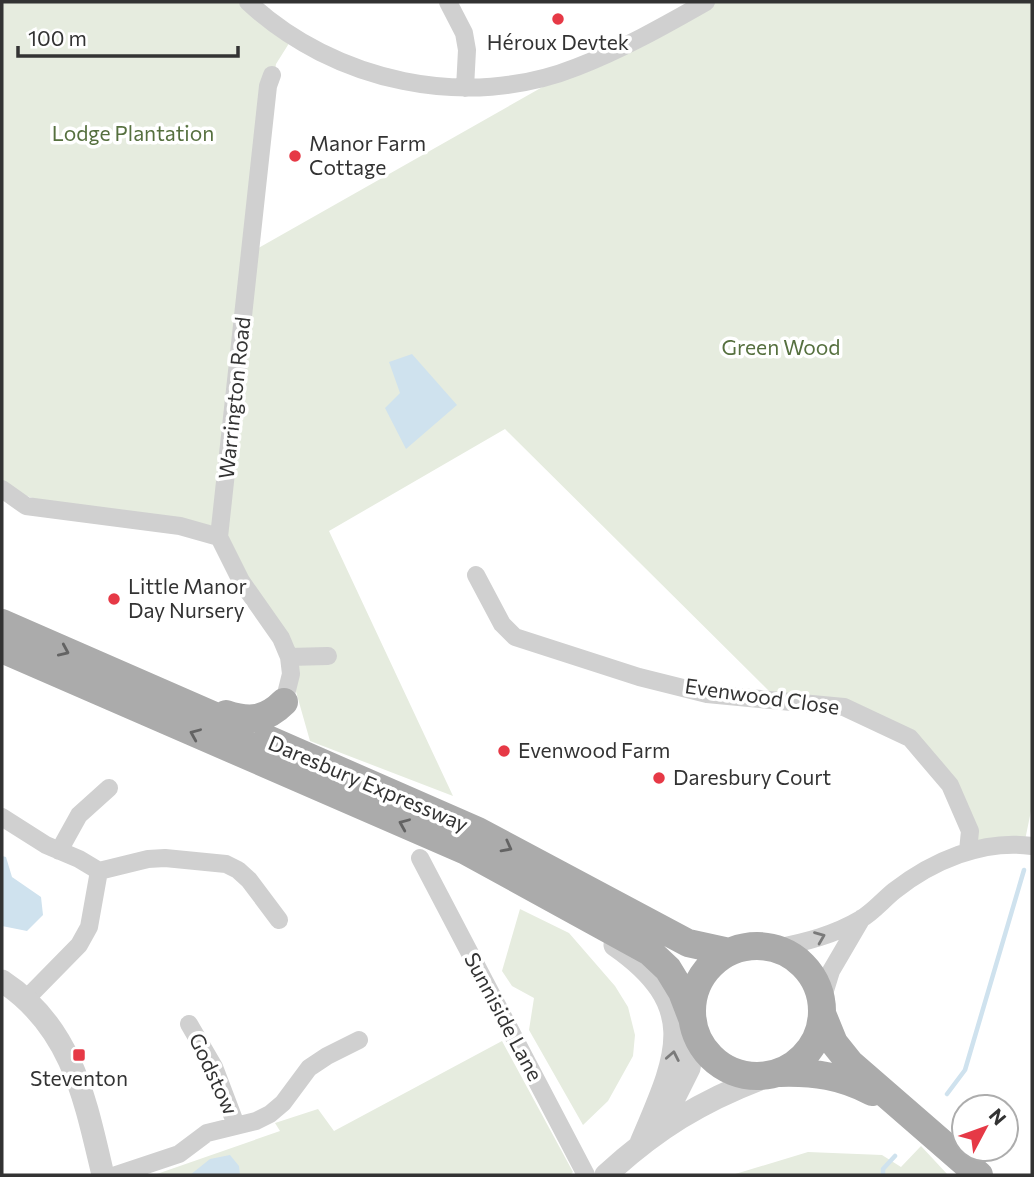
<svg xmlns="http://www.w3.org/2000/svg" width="1034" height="1177" font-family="Commissioner,sans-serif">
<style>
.green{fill:#e6ecdf}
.water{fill:#cfe2ee}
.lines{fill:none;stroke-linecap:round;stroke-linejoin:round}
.stream{stroke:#cfe2ee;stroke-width:4.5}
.minor{stroke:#d0d0d0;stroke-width:18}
.tertiary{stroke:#d0d0d0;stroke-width:23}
.primary{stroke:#ababab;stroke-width:28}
.oneway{stroke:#636363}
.oneway2{stroke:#7a7a7a}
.poi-dot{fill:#e63946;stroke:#fff;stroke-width:2.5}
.labels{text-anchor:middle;stroke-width:7;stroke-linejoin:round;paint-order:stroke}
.poi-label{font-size:21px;fill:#333;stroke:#fff;text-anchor:start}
.park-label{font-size:21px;fill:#56703f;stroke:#fff}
.street-label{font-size:21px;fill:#333;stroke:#fff}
</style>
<rect width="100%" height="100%" fill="#fff"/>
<path class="green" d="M2,2h246l45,35 -17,27 -30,191 330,-187 130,-66h326v804l-8,39 -56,6 2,-20 -60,-93 -66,-31 -66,-7 -273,-271 -176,102 124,265 -143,-55 -19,-67 -72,-137 -137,-23 -80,-26z
M520,909l49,24 46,53 13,21 7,28 -2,21 -25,45 -25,24 -54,-95 5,-32 -22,-12 -10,-15z
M502,1041l71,131 -3,3h-416l126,-44 -5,-8 43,-14 16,22z
M921,1146l27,29h-216l76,-23 74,3 19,12z"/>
<path class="water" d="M412,354l45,51 -51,44 -21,-41 15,-15 -11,-31z
M2,856l4,1 6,20 29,20 2,18 -16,16 -25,-5z
M230,1155l9,11 1,9h-50l20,-16z"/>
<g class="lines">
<path class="stream" d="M947,1094l18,-24 59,-200
M883,1175v-6l12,-13"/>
<path class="minor" d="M248,2c86,80 219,109 329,65 44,-17 87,-41 129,-65
M448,2l16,31 3,17 -2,38
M272,75l-4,11 -49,451 22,44 40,57 8,19 2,17 -7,28
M2,489l24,17 154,20 39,11
M476,575l26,49 13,13 124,40 68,17 137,13 66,31 40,47 20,46 -2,20
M289,657l39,-1
M2,817l44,28 33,14 20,12 -10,56 -10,18 -53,54
M59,851l20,-36 30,-27
M420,858l166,317
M99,871l49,-12 17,-1 61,6 12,6 11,10 30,40
M775,948c31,-6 59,-13 86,-29 12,-7 22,-19 33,-28 38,-30 89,-52 138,-45
M822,1000l9,-29 31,-53
M189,1024l25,43 22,58
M116,1175l63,-21 28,-21 49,-12 14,-7 13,-11 26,-35 18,-12 32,-16"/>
<path class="tertiary" d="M615,945c89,62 62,113 26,198
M2,981c70,46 83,118 101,194
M671,1104l18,-36 6,-35
M606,1175c50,-46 95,-74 159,-98"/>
<path class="primary" d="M2,623l476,208 210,112 41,9
M2,649l464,202 184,101 18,17 14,23 10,26
M226,714c24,8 40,6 58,-12
M692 1011a65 65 0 1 1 130 0a65 65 0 1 1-130 0Z
M823,1016l11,27 16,20 129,112
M780,1073c34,-1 62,3 92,19"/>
</g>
<defs><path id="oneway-chevron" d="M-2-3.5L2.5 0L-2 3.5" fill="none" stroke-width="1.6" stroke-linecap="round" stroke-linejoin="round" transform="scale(1.75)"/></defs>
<g class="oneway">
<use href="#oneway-chevron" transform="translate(64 651) rotate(24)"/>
<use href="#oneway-chevron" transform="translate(195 734) rotate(-157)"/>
<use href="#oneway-chevron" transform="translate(404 824) rotate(-157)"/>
<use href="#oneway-chevron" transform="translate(507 847) rotate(28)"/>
</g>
<g class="oneway2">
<use href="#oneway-chevron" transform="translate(820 937) rotate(-22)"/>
<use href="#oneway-chevron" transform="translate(673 1056) rotate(-79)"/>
</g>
<g class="poi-dot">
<circle cx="558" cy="19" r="7"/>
<circle cx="295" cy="156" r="7"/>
<circle cx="114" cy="599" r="7"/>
<circle cx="504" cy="751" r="7"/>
<circle cx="659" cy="778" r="7"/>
<rect x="72" y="1048" width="14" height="14" rx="3.5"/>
</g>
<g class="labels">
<g class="poi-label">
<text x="558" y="50" text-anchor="middle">Héroux Devtek</text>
<text x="309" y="151">Manor Farm<tspan x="309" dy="24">Cottage</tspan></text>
<text x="128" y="594">Little Manor<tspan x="128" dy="24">Day Nursery</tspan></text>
<text x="518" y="758">Evenwood Farm</text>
<text x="673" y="785">Daresbury Court</text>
<text x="79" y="1086" text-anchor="middle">Steventon</text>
</g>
<g class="park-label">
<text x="133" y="141">Lodge Plantation</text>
<text x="781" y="355">Green Wood</text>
</g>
<g class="street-label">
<text transform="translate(235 398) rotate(-84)" y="7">Warrington Road</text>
<text transform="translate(762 697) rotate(8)" y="7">Evenwood Close</text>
<text transform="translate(368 784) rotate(23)" y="7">Daresbury Expressway</text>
<text transform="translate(503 1017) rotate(62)" y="7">Sunniside Lane</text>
<text transform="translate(213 1074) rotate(65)" y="7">Godstow</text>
</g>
</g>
<rect width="1034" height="1177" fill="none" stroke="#333333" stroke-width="7"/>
<g transform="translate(985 1128) rotate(49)"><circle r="33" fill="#ffffff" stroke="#adadad" stroke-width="2"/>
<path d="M0-5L12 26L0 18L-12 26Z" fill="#e63946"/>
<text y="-10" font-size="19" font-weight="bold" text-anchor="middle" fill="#333333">N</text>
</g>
<path d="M18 46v10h220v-10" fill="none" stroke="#333333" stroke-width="3.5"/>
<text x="28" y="46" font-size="21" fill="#333333" stroke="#ffffff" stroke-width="5" paint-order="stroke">100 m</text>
</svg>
